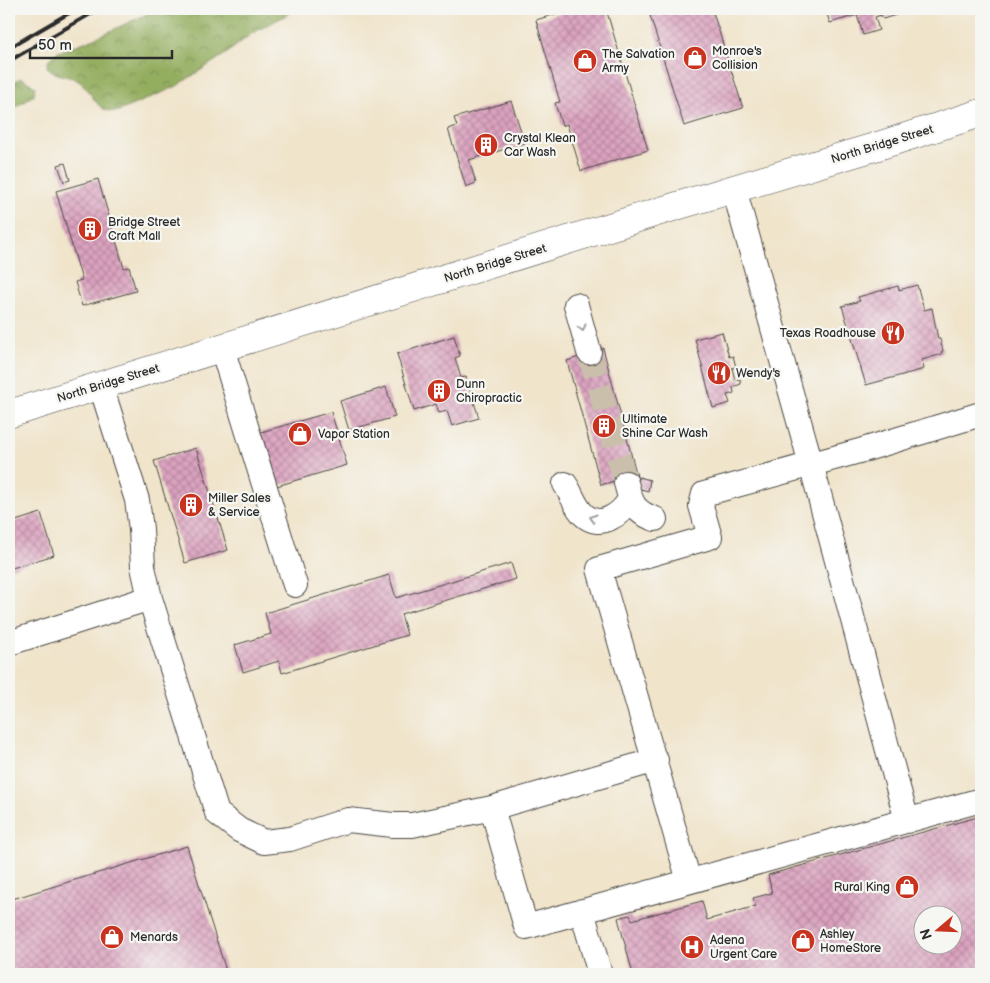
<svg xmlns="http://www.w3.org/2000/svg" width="990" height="983" font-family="'Balsamiq Sans',sans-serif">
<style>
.forest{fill:url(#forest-crowns);stroke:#606c46}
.building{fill:url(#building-cross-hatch);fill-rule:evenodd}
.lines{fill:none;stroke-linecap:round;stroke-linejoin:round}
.minor-tunnel{stroke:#c9bfab;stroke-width:24;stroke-dasharray:24 12;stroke-linecap:butt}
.minor-casing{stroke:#494743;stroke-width:26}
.major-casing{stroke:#494743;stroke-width:29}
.minor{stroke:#fff;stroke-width:24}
.major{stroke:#fff;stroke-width:28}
.rail{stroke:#2b2b2b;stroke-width:4}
.oneway{stroke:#a0a0a0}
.labels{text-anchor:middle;stroke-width:4.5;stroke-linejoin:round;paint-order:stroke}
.poi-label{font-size:12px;fill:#2b2b2b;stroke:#f6f6f2;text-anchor:start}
.street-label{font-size:12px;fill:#2b2b2b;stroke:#f6f6f2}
</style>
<defs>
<pattern id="forest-crowns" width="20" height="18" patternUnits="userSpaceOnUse" patternTransform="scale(1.25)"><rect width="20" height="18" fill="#94ae60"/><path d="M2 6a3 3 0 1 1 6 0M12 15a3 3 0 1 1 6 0" fill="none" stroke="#798e4f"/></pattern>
<pattern id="building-cross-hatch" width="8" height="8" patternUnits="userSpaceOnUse" patternTransform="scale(1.25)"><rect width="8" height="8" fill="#dca3c0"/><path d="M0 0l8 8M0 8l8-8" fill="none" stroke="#b3859c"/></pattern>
</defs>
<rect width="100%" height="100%" fill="#f6f6f2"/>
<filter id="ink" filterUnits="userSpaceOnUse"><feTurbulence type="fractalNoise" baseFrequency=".02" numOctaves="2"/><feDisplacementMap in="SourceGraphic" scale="10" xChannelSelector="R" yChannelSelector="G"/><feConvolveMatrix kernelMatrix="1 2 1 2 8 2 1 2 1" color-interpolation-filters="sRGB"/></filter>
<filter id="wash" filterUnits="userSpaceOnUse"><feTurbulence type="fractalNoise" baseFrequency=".0096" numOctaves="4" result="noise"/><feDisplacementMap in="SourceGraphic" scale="20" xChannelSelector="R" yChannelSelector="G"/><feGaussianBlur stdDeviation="1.12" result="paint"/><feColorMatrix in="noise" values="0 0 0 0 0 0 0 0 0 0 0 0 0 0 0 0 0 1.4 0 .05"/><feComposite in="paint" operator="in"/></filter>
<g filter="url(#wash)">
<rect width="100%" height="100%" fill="#f0e4cb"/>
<path class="forest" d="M158,9h136l-6,5 -37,20 -24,19 -52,34 -56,24c-23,4 -25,-18 -39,-29 -10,-8 -21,-3 -33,-15l2,-8 7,-6 39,-15z
M22,78l13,9 -1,8 -25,16v-28z"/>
<g id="blocks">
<path class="building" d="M572,9h34l42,141 -67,21 -14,-47 -5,2 -7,-23 5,-1 -24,-82z
M648,9h64l31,99 -59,18z
M825,9h72l2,5 -16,5 -2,-4 -6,2 4,13 -16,5 -6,-20 -27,8z
M511,101l14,42 -56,17 7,23 -10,4 -18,-58 9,-3 -3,-8z
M65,163l5,17 -6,2 -6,-17z
M98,179l26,89 5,-1 7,24 -54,15 -7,-24 7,-2 -26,-89z
M917,285l7,25 8,-2 6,31h2l3,12 -2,1 1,2 -20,6 2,9 -58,16 -24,-79 18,-5 -2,-4 40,-11 1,4z
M722,332l7,25 4,-1 3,11 -4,1 3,12 5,-1 1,5 -8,3 1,6 -7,2 3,8 -17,5 -18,-69z
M454,336l6,20 -5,2 6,20 5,-1 13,41 -27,8 -5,-15 -8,2 -3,-9 -22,7 -17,-57z
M603,348l35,132 -22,6 -2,-5 -13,4 -34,-124 12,-4 -1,-3z
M386,387l9,30 -46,13 -9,-29z
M331,412l16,53 -70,21 -16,-54z
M196,448l32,102 -43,13 -31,-102z
M639,477l11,3 -2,11 -11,-3z
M41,513l13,42 -45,14v-46z
M511,563l5,16 -115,35 6,21 -125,38 -3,-12 -36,11 -8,-27 36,-11 -6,-21 124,-38 7,23z
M981,816v158h-348l-15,-56 12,-3 2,5 70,-19 5,19 49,-14 -3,-8 19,-5 -4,-18zM922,916h30v30h-30z
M187,846l40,128h-218v-74z"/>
</g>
</g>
<g filter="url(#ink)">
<use href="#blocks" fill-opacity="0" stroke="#494743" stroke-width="1"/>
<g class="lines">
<path class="minor-tunnel" d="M589,352l37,131"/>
<g class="minor-casing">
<path id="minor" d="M734,189l77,275 96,357
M576,305l13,47
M222,348l73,237
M101,386l36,114 4,29 2,38 7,31 67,215 22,17 25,12 26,-3 58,-19 45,5h19l80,-17 164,-48
M626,483c5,20 8,29 29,36
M565,484c7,10 10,23 19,31 16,15 38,-1 46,-16
M9,643l141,-45
M492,808l34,119 455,-127
M689,881l-90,-312 111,-32 -9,-31 3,-12 159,-44 118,-36
M582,911l18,63"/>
</g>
<g class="major-casing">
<path id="major" d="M9,414l671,-209 198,-59 103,-33"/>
</g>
<use href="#minor" class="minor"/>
<use href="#major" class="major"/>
<path class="rail" d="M9,48l67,-39
M9,61l90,-52"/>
</g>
<defs><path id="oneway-chevron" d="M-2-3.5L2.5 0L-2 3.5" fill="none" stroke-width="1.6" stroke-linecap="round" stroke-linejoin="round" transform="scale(1.25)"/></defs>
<g class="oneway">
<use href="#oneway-chevron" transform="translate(582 328) rotate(74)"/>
<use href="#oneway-chevron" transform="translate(593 518) rotate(-164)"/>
</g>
</g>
<defs>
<g id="shop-disc" transform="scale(1.25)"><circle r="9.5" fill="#c8321e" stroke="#f6f6f2"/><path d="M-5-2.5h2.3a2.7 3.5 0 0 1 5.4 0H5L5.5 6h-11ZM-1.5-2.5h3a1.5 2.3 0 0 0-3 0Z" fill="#fff"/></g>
<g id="building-disc" transform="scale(1.25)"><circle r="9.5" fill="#c8321e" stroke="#f6f6f2"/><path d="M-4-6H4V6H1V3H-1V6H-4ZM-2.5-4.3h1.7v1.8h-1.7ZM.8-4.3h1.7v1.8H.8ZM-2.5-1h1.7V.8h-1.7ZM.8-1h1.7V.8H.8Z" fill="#fff"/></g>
<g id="restaurant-disc" transform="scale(1.25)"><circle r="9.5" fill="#c8321e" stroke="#f6f6f2"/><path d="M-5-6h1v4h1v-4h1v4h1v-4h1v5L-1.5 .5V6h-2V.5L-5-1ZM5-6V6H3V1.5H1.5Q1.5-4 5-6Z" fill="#fff"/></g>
<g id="hospital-disc" transform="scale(1.25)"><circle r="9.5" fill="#c8321e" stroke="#f6f6f2"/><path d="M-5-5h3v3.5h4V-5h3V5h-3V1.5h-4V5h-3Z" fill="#fff"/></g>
</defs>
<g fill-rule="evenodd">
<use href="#shop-disc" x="695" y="58"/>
<use href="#shop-disc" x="585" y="61"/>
<use href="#building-disc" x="486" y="145"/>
<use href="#building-disc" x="90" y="229"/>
<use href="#restaurant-disc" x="893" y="333"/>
<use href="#restaurant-disc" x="719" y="373"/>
<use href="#building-disc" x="439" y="391"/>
<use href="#building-disc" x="604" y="426"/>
<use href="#shop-disc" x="300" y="434"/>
<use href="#building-disc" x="191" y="505"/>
<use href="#shop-disc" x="907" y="887"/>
<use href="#shop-disc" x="112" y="937"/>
<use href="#shop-disc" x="803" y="941"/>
<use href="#hospital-disc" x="692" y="947"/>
</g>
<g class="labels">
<g class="poi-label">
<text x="712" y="55">Monroe's<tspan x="712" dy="14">Collision</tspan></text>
<text x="602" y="58">The Salvation<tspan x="602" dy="14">Army</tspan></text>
<text x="504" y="142">Crystal Klean<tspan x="504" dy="14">Car Wash</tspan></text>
<text x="108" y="226">Bridge Street<tspan x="108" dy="14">Craft Mall</tspan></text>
<text x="876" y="337" text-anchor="end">Texas Roadhouse</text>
<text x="736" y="377">Wendy's</text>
<text x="456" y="388">Dunn<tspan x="456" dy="14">Chiropractic</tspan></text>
<text x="622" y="423">Ultimate<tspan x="622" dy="14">Shine Car Wash</tspan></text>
<text x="318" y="438">Vapor Station</text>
<text x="208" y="502">Miller Sales<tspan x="208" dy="14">&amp; Service</tspan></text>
<text x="890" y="891" text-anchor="end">Rural King</text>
<text x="820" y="938">Ashley<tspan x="820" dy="14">HomeStore</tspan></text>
<text x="130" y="941">Menards</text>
<text x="710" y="944">Adena<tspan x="710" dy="14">Urgent Care</tspan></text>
</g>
<g class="street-label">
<text transform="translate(882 144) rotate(-17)" y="4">North Bridge Street</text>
<text transform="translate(495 263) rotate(-17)" y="4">North Bridge Street</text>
<text transform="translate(108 383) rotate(-17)" y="4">North Bridge Street</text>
</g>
</g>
<rect width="990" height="983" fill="none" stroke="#f6f6f2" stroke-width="30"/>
<g transform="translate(938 930) rotate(251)"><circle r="24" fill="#f6f6f2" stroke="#a5a5a2"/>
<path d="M0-4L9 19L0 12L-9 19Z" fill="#c8321e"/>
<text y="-8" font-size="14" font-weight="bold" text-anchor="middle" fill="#2b2b2b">N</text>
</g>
<path d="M30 50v8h142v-8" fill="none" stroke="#2b2b2b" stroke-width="2.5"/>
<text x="38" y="50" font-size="15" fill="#2b2b2b" stroke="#f6f6f2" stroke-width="4" paint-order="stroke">50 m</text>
</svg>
